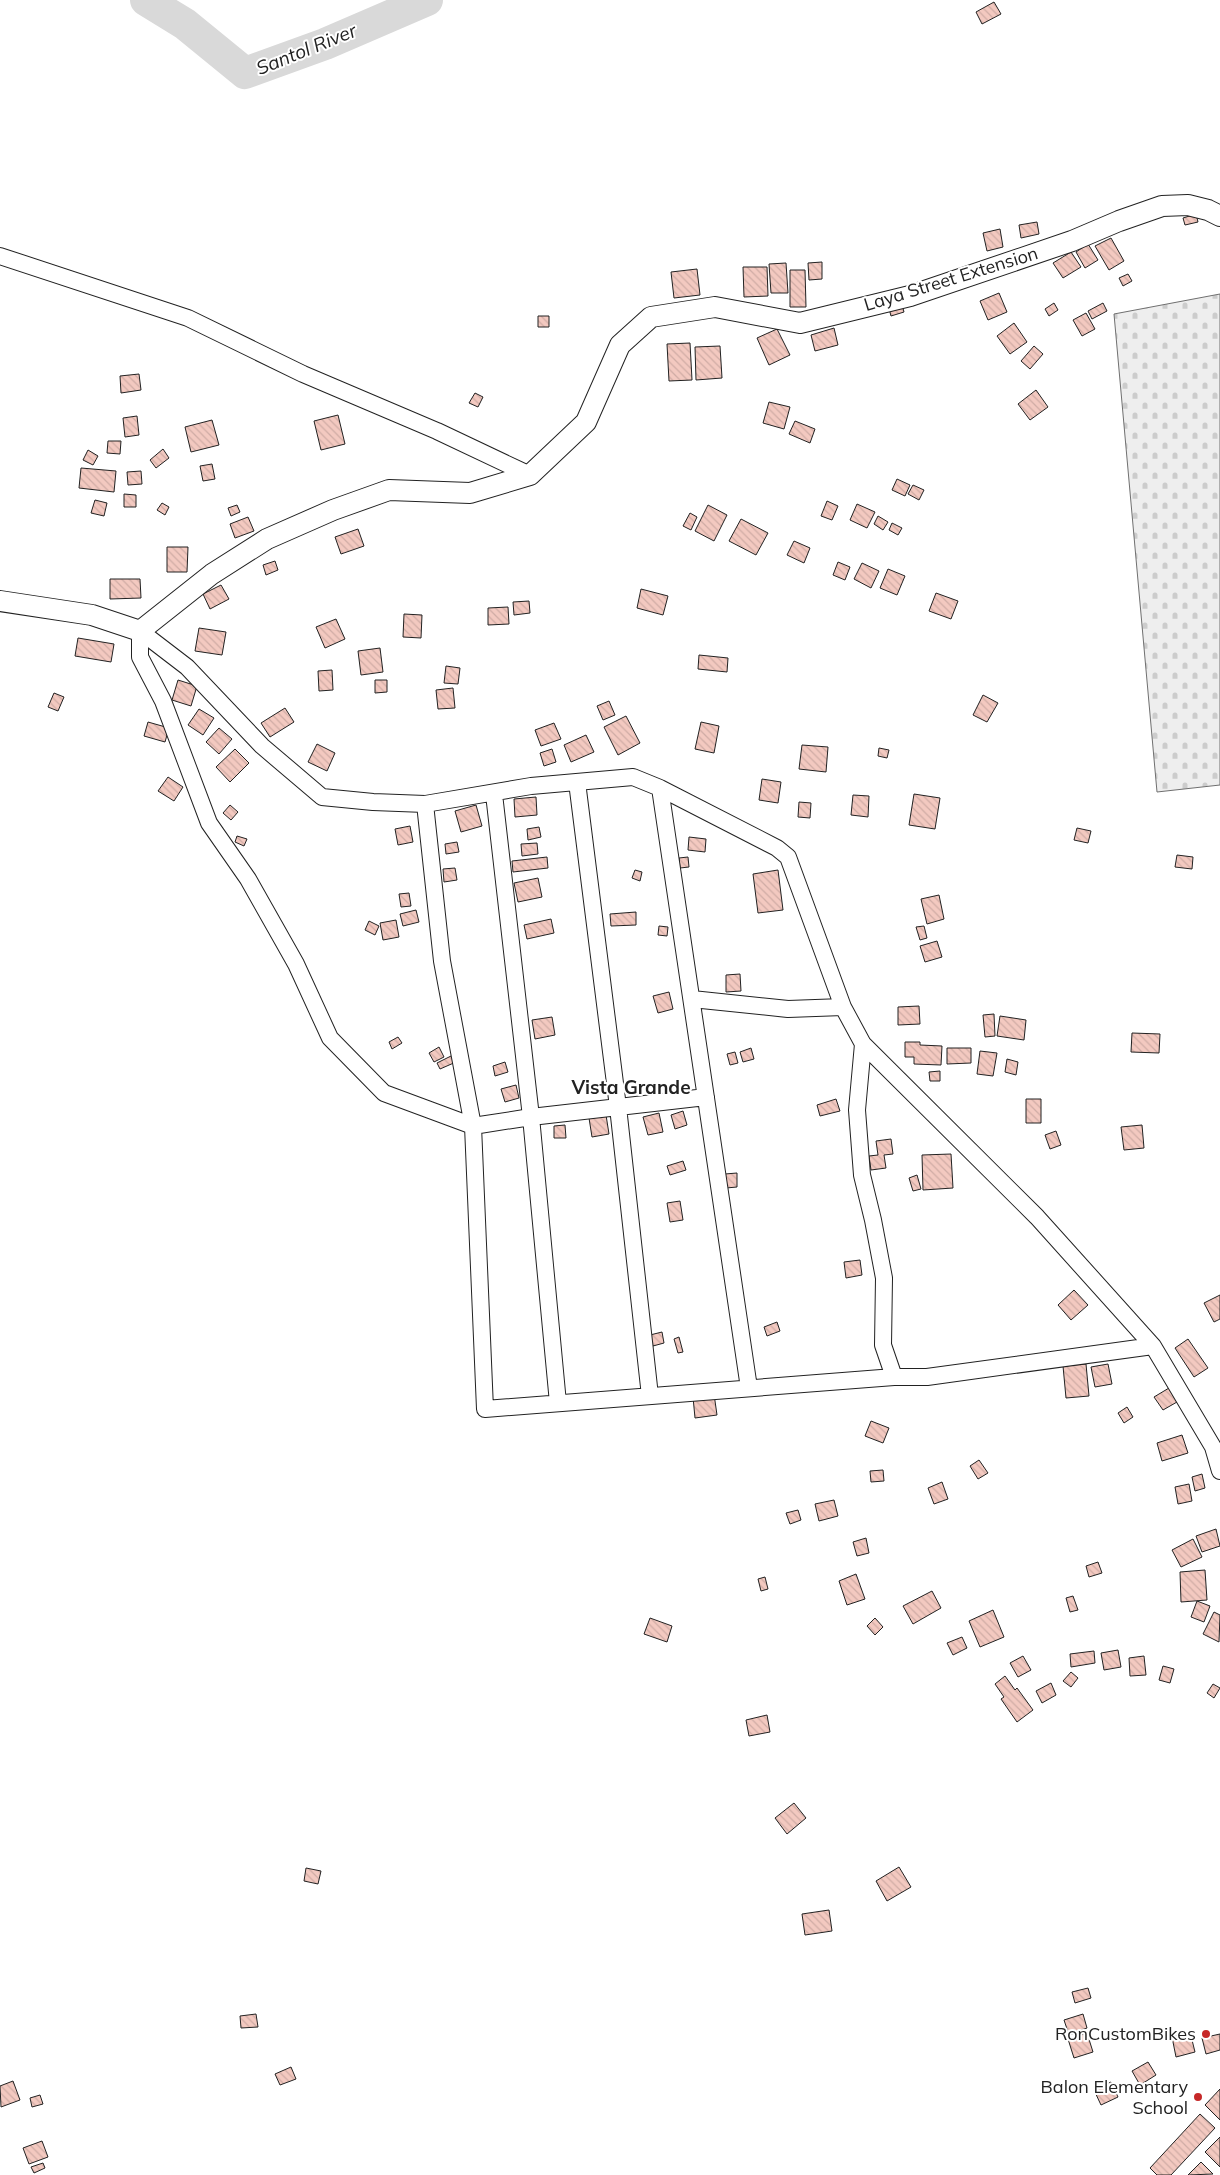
<svg xmlns="http://www.w3.org/2000/svg" width="1220" height="2175" font-family="Mulish,sans-serif">
<style>
.cemetery{fill:url(#cemetery-stones);stroke:#6f6f6f}
.lines{fill:none;stroke-linecap:round;stroke-linejoin:round}
.river{stroke:#d9d9d9;stroke-width:32}
.building{fill:url(#building-back-hatch);stroke:#222}
.minor-casing{stroke:#222;stroke-width:18}
.tertiary-casing{stroke:#222;stroke-width:22}
.minor{stroke:#fff;stroke-width:16}
.tertiary{stroke:#fff;stroke-width:20}
.poi-dot{fill:#c62828;stroke:#fff;stroke-width:2}
.labels{text-anchor:middle;stroke-width:4;stroke-linejoin:round;paint-order:stroke}
.street-label{font-size:18px;fill:#222;stroke:#fff}
.poi-label{font-size:18px;fill:#222;stroke:#fff;text-anchor:end}
.water-label{font-size:19px;font-style:italic;fill:#222;stroke:#fff}
.neighbourhood-label{font-size:19px;font-weight:bold;fill:#222;stroke:#fff}
</style>
<defs>
<pattern id="cemetery-stones" width="16" height="16" patternUnits="userSpaceOnUse" patternTransform="scale(1.25)"><rect width="16" height="16" fill="#eee"/><path d="M2 7V4a2 2 0 0 1 4 0v3zM10 15v-3a2 2 0 0 1 4 0v3z" fill="#ccc"/></pattern>
<pattern id="building-back-hatch" width="6" height="6" patternUnits="userSpaceOnUse" patternTransform="scale(1.25)"><rect width="6" height="6" fill="#f3c9c0"/><path d="M-1 5l2 2M0 0l6 6M5-1l2 2" fill="none" stroke="#d0aca5"/></pattern>
</defs>
<rect width="100%" height="100%" fill="#fff"/>
<path class="cemetery" d="M1220,294v491l-63,7 -43,-478z"/>
<g class="lines">
<path class="river" d="M146,0l39,24 60,49 80,-29 102,-44"/>
</g>
<path class="building" d="M994,2l7,12 -19,10 -6,-12z
M1196,214l2,8 -13,3 -2,-7z
M1037,222l2,12 -18,4 -2,-13z
M1000,229l3,18 -16,4 -4,-18z
M1111,238l13,23 -15,9 -14,-24z
M1088,244l10,16 -13,8 -9,-16z
M1071,252l10,15 -18,11 -10,-15z
M822,262v17l-13,1 -1,-17z
M786,263l2,30h-17l-2,-29z
M743,267h24l1,29 -24,1z
M697,269l3,26 -26,3 -3,-26z
M790,270h15l1,37h-16z
M1128,274l4,7 -9,5 -4,-8z
M999,293l8,19 -19,8 -8,-19z
M901,301l3,11 -13,4 -3,-11z
M1054,303l4,7 -9,6 -4,-7z
M1103,303l4,8 -15,8 -4,-8z
M1086,313l9,16 -13,7 -9,-16z
M538,316h11v11h-11z
M1014,323l13,19 -17,12 -13,-18z
M834,328l4,17 -23,6 -4,-16z
M777,329l13,26 -21,10 -12,-27z
M690,343l2,37 -23,1 -2,-37z
M720,346l2,32 -26,2 -1,-33z
M1034,346l9,8 -13,15 -9,-8z
M139,374l2,16 -20,3 -1,-17z
M1036,390l12,17 -18,13 -12,-16z
M475,393l8,4 -5,10 -9,-4z
M769,402l21,5 -6,22 -21,-6z
M338,415l7,29 -24,6 -7,-29z
M137,416l2,19 -14,2 -2,-19z
M212,420l7,25 -28,7 -6,-25z
M795,421l20,8 -5,14 -21,-9z
M108,441h13l-1,13 -13,-1z
M163,449l6,9 -13,10 -6,-8z
M88,450l10,6 -5,9 -10,-5z
M212,464l3,15 -12,2 -3,-15z
M81,468l35,3 -2,21 -35,-4z
M141,471l1,13 -14,1 -1,-13z
M897,479l13,6 -5,11 -13,-6z
M913,485l11,5 -5,10 -11,-6z
M124,494l12,1v12h-12z
M95,500l12,3 -3,13 -13,-3z
M827,501l11,5 -6,14 -11,-4z
M162,503l7,4 -4,8 -8,-5z
M857,504l18,8 -8,16 -17,-8z
M237,505l3,7 -9,4 -3,-8z
M708,505l19,10 -13,26 -19,-10z
M690,513l7,4 -6,13 -8,-4z
M878,516l10,6 -5,8 -9,-6z
M248,517l6,14 -19,7 -5,-14z
M741,519l27,14 -12,22 -27,-14z
M892,523l10,5 -4,7 -9,-5z
M358,529l6,17 -23,8 -6,-17z
M794,541l16,7 -6,15 -17,-8z
M167,547h21l-1,25h-20z
M275,561l3,9 -12,5 -3,-10z
M838,562l12,5 -5,13 -12,-5z
M862,563l17,8 -8,17 -17,-9z
M888,569l17,7 -8,19 -17,-7z
M110,579h30l1,19 -31,1z
M221,585l8,14 -19,10 -7,-15z
M641,589l27,7 -5,19 -26,-7z
M936,593l22,8 -7,18 -22,-8z
M529,601l1,12 -16,2 -1,-13z
M508,607l1,17 -21,1v-17z
M404,614l18,1 -1,23 -18,-1z
M336,619l9,20 -20,9 -9,-21z
M199,628l27,4 -4,23 -27,-4z
M78,638l36,6 -3,18 -36,-6z
M380,648l3,24 -22,3 -3,-24z
M699,655l29,3 -1,14 -29,-3z
M446,666l14,2 -2,16 -14,-1z
M332,670l1,20 -14,1 -1,-20z
M178,680l19,6 -6,20 -19,-6z
M375,680h12v12l-12,1z
M453,688l2,20 -17,1 -2,-19z
M54,693l10,4 -6,14 -10,-4z
M983,695l15,8 -11,19 -14,-7z
M609,701l6,14 -12,5 -6,-14z
M285,708l9,14 -24,15 -9,-14z
M199,709l15,9 -11,17 -15,-10z
M626,716l14,27 -22,12 -14,-28z
M148,722l21,6 -4,14 -21,-6z
M701,722l18,4 -5,27 -19,-4z
M554,723l7,16 -20,7 -6,-16z
M219,728l13,11 -13,15 -13,-12z
M586,735l8,17 -23,10 -7,-17z
M317,744l18,9 -8,18 -19,-9z
M802,745l26,2 -2,25 -27,-3z
M879,748l10,2 -2,8 -9,-2z
M235,749l14,14 -19,19 -14,-15z
M552,749l4,13 -12,4 -4,-13z
M168,777l15,10 -9,14 -16,-10z
M762,779l19,3 -3,21 -19,-3z
M914,794l26,4 -5,31 -26,-4z
M853,795l16,1 -1,21 -17,-2z
M536,797l1,18 -22,2 -1,-18z
M799,802l12,1 -1,15 -12,-1z
M230,805l8,7 -7,8 -8,-7z
M476,805l6,21 -21,6 -6,-21z
M410,826l3,16 -15,3 -3,-16z
M539,827l2,10 -13,3 -1,-11z
M1077,828l14,3 -3,12 -14,-3z
M237,836l10,3 -3,7 -9,-4z
M689,837l17,2 -1,13 -17,-2z
M457,842l2,10 -13,2 -1,-10z
M537,843l1,11 -16,2 -1,-12z
M1177,855l16,2 -1,12 -17,-2z
M547,857l1,11 -35,4 -1,-11z
M688,857l1,10 -9,1 -1,-10z
M455,868l2,12 -13,2 -1,-13z
M635,870l7,2 -2,9 -8,-3z
M778,870l5,40 -25,3 -5,-39z
M538,878l4,19 -24,5 -4,-19z
M409,893l2,13 -10,1 -2,-13z
M939,895l5,24 -17,5 -6,-25z
M416,910l3,12 -16,4 -3,-12z
M636,912v13l-25,1 -1,-12z
M551,919l3,14 -27,6 -3,-14z
M396,920l3,17 -16,3 -3,-17z
M369,921l10,5 -4,9 -10,-5z
M659,926l9,1 -1,9 -9,-1z
M924,926l3,12 -7,2 -4,-13z
M937,941l5,16 -17,5 -5,-16z
M740,974l1,17 -15,1v-17z
M669,992l4,17 -15,4 -5,-17z
M919,1006l1,18 -22,1v-18z
M994,1014l1,22 -10,1 -2,-22z
M1000,1016l26,4 -2,20 -27,-4z
M552,1017l3,18 -20,4 -3,-19z
M1132,1033l28,1 -1,19 -28,-1z
M398,1037l4,6 -10,6 -3,-7z
M905,1042h15v3l22,1 -1,19 -27,-1v-7h-9z
M439,1047l5,10 -10,5 -5,-9z
M751,1048l3,11 -11,3 -3,-10z
M947,1048h24v15l-24,1z
M980,1051l17,2 -4,23 -16,-2z
M735,1052l3,11 -8,2 -3,-11z
M453,1055l3,7 -16,7 -3,-6z
M1007,1059l11,3 -2,13 -11,-3z
M505,1062l3,10 -13,4 -2,-10z
M940,1071v10h-10l-1,-9z
M516,1085l3,13 -14,4 -4,-13z
M836,1099l4,12 -20,5 -3,-11z
M1026,1099h15v24h-15z
M683,1111l4,14 -12,4 -4,-14z
M659,1113l4,19 -15,3 -5,-18z
M606,1115l3,19 -17,3 -3,-19z
M565,1125l1,13h-12v-12z
M1142,1125l2,23 -20,2 -3,-23z
M1056,1131l5,14 -11,4 -5,-14z
M891,1139l2,15 -9,1 2,13 -15,2 -2,-14 9,-1 -2,-14z
M951,1154l2,34 -30,2 -1,-35z
M683,1161l3,9 -16,5 -3,-9z
M737,1173v14l-11,1 -1,-14z
M917,1175l4,14 -8,2 -4,-13z
M680,1201l3,19 -13,2 -3,-19z
M860,1260l2,15 -16,3 -2,-16z
M1074,1290l14,15 -17,15 -13,-15z
M1220,1295v24l-6,3 -10,-19z
M777,1322l3,9 -13,5 -3,-9z
M662,1332l2,11 -11,3 -3,-11z
M679,1337l4,15 -5,1 -4,-14z
M1188,1339l20,29 -14,9 -19,-29z
M1086,1364l3,32 -23,2 -3,-32z
M1108,1364l4,20 -17,3 -4,-20z
M1169,1388l8,14 -14,8 -9,-13z
M714,1394l3,21 -22,3 -2,-21z
M1127,1407l6,10 -9,6 -6,-10z
M871,1421l18,7 -6,15 -18,-7z
M1182,1435l6,18 -26,8 -5,-18z
M979,1460l9,13 -10,6 -8,-13z
M883,1470l1,11 -13,1 -1,-11z
M1202,1474l3,14 -10,3 -3,-14z
M942,1482l6,17 -14,5 -6,-16z
M1189,1484l3,17 -14,3 -3,-17z
M834,1500l4,16 -19,5 -4,-17z
M798,1510l3,10 -11,4 -4,-11z
M1216,1529l4,17 -18,6 -6,-16z
M866,1538l3,15 -12,3 -4,-14z
M1193,1539l9,18 -21,10 -9,-17z
M1098,1562l4,11 -13,4 -3,-11z
M1205,1570l2,30 -26,2 -1,-30z
M856,1574l9,25 -18,6 -8,-24z
M765,1577l3,12 -7,2 -3,-12z
M932,1591l9,17 -28,16 -10,-18z
M1073,1596l5,14 -8,2 -4,-14z
M1197,1601l13,5 -6,16 -13,-5z
M993,1610l11,27 -24,10 -11,-26z
M1214,1612l6,3 -1,27 -16,-8z
M650,1618l22,8 -5,16 -23,-8z
M875,1618l8,9 -8,8 -8,-9z
M962,1637l5,11 -14,7 -6,-12z
M1118,1650l3,17 -17,3 -3,-17z
M1094,1651l1,12 -24,4 -1,-13z
M1023,1656l8,14 -13,7 -8,-14z
M1144,1656l2,19 -16,1 -1,-18z
M1163,1666l11,3 -4,14 -11,-3z
M1071,1672l7,6 -7,9 -8,-6z
M1005,1676l10,14 2,-2 16,22 -16,12 -16,-23 3,-2 -9,-13z
M1051,1683l5,12 -14,8 -6,-12z
M1213,1684l7,4 -6,10 -7,-5z
M767,1715l3,17 -21,4 -3,-16z
M794,1803l12,15 -19,16 -12,-16z
M899,1867l12,20 -24,14 -11,-20z
M306,1868l15,3 -3,13 -14,-3z
M829,1910l3,21 -27,4 -3,-21z
M1088,1988l3,10 -16,5 -3,-11z
M256,2014l2,13 -17,1 -1,-12z
M1083,2014l4,14 -18,7 -5,-15z
M1190,2032l5,20 -19,5 -4,-20z
M1087,2033l6,19 -19,6 -6,-19z
M1220,2034v16l-14,4 -4,-16z
M1148,2062l8,13 -16,10 -8,-14z
M291,2067l5,12 -16,6 -5,-11z
M13,2081l7,19 -19,7 -1,-21z
M1111,2082l7,15 -17,8 -7,-15z
M1220,2089v31l-15,-15z
M40,2095l3,9 -11,3 -2,-9z
M1200,2114l15,14 -44,47h-14l-7,-7z
M1220,2137v30l-15,-15z
M42,2141l6,16 -19,7 -6,-16z
M1201,2162l12,12 -25,1z
M43,2163l2,5 -11,5 -3,-6z"/>
<g class="lines">
<g class="minor-casing">
<path id="minor" d="M0,256l188,62 115,56 134,57 93,44
M140,631l47,36 75,79 60,51 51,5 52,2 106,-18 102,-9 27,11 117,60 11,9 55,150 20,37 174,173 116,129 60,101 7,24
M140,631v26l23,44 46,122 39,56 48,85 34,74 54,55 89,33 58,-9 175,-20
M577,782l41,325 32,289
M660,788l89,600
M494,794l37,323 27,286
M425,804l17,157 31,165 12,283 409,-32
M692,999l96,10 55,-2
M863,1044l-6,66 5,65 11,45 11,58 -1,67 11,32h33l226,-31"/>
</g>
<g class="tertiary-casing">
<path id="tertiary" d="M0,601l92,14 48,16 72,-57 55,-35 66,-29 56,-20 81,3 60,-18 56,-53 34,-77 31,-28 64,-10 85,16 110,-27 162,-55 47,-20 43,-15 26,-1 20,5 12,6"/>
</g>
<use href="#minor" class="minor"/>
<use href="#tertiary" class="tertiary"/>
</g>
<g class="poi-dot">
<circle cx="1206" cy="2034" r="5"/>
<circle cx="1198" cy="2097" r="5"/>
</g>
<g class="labels">
<g class="street-label">
<text transform="translate(951 279) rotate(-17)" y="6">Laya Street Extension</text>
</g>
<g class="poi-label">
<text x="1196" y="2040">RonCustomBikes</text>
<text x="1188" y="2093">Balon Elementary<tspan x="1188" dy="21">School</tspan></text>
</g>
<g class="water-label">
<text transform="translate(306 49) rotate(-22)" y="7">Santol River</text>
</g>
<g class="neighbourhood-label">
<text x="631" y="1094">Vista Grande</text>
</g>
</g>
</svg>
